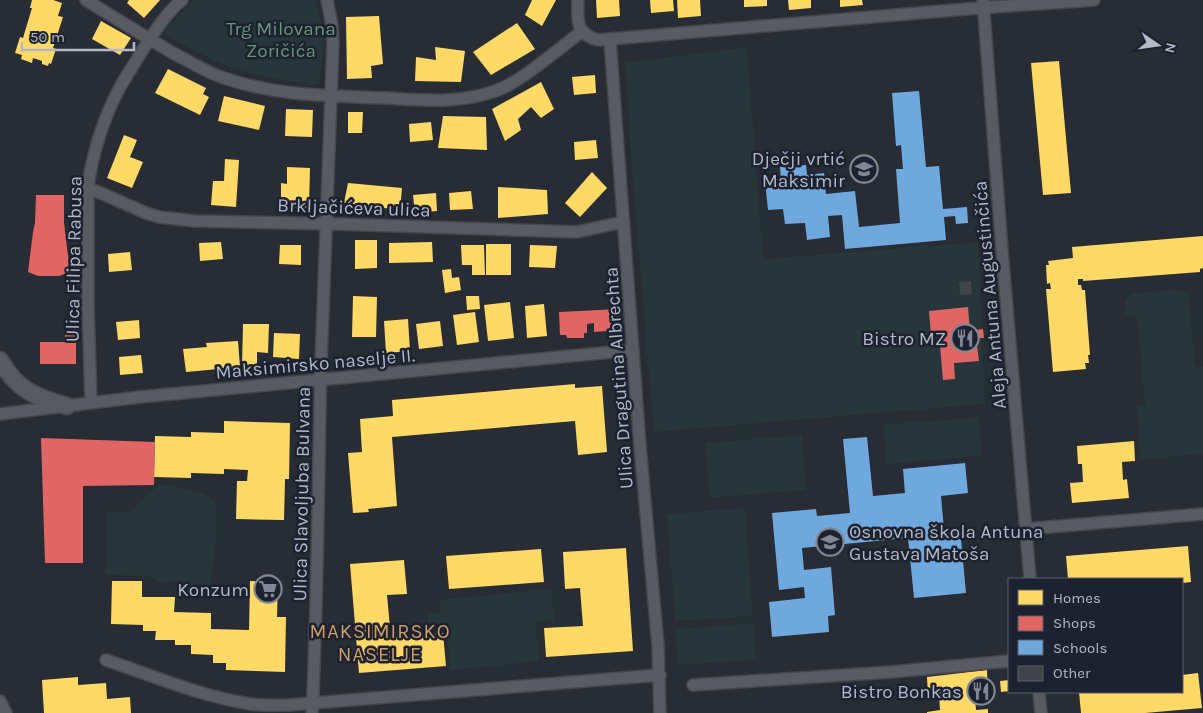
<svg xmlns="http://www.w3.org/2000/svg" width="1203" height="713" font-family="Karla,sans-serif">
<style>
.green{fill:#26363a}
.homes{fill:#ffd966}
.shops{fill:#e06666}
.schools{fill:#6fa8dc}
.building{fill:#40434a}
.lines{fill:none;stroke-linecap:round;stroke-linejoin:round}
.street-casing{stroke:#44474e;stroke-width:14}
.secondary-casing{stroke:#44474e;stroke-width:19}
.street{stroke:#585b63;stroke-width:11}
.secondary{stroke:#575a61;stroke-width:16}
.labels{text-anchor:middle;stroke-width:5;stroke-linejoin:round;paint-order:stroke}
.park-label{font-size:19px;fill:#6a9579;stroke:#1c222f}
.poi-label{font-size:19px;fill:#b2b8c6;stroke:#1c222f;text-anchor:end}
.street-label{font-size:19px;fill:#b2b8c6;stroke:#1c222f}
.neighbourhood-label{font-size:20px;letter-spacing:1px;fill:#ce9d65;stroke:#1c222f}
</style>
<rect width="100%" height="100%" fill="#282c34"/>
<path class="green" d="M194,0h121l3,9 7,33 -6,43c-32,-3 -64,-9 -94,-20 -17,-6 -38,-19 -55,-27l-6,-6 23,-26z
M747,47l16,212 215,-17 7,162 -331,28 -23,-276 -6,-93z
M1165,290c9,0 17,-1 24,5l6,72h8v87l-63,5 -3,-53 8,-1 -8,-88 -12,-2v-13l6,-8z
M979,417l3,39 -95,8 -4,-39z
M802,435l4,55 -97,8 -4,-55z
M161,484l43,9 11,8c4,30 -1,61 -5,91l-11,1 -19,-12 -20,2 -13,-7 -42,-1v-5l2,-5v-53l25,-1 14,-16z
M745,508l8,108 -78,5 -8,-107z
M551,589l3,31 -19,2 4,39 -89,9 -3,-41 -18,1 -2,-16 14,-2 -1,-12z
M754,623l2,37 -78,5 -3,-36z"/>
<path class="homes" d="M32,0h21l9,3 -4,13 5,1 -10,31 3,1 -5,15 -2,-1 -1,3 -6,-2v-3l-9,-3 -1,5 -11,-4 1,-4 -7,-2 5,-16 3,1 9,-30h-2z
M129,0h31l-16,18 -17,-15z
M532,0h24l-14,26 -17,-11z
M596,0h23l1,16 -23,2z
M650,0h23l1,11 -23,2z
M677,0h23l1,16 -23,2z
M744,0h23v6l-23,1z
M788,0h23v8l-22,2z
M840,0h22l1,5 -23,2z
M379,16l4,48 -12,2 1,12 -25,1 -1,-62z
M101,21l30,17 -11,17 -28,-16z
M517,23l18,26 -44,26 -18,-23z
M435,47l30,4 -4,31 -46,-1 1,-24 20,3z
M1059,61l12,132 -28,2 -12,-132z
M168,69l38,19 -3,6 6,3 -9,18 -45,-22z
M595,75l1,18 -22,2 -2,-18z
M541,82l13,27 -13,9 -10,-11 -13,12 3,11 -16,11 -13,-32z
M224,96l41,10 -6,24 -41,-9z
M286,109l27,1 -1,27 -27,-1z
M348,112h15l-1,21h-14z
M443,116l43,1 1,33 -49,-2z
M431,122l2,18 -23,2 -1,-18z
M124,135l13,5 -7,17 13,5 -11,26 -25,-10z
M596,140l2,18 -23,2 -1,-18z
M225,159l14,1 -3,47 -25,-2 2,-24h11z
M287,167l23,1 -1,40 -28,-1v-24l6,1z
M592,172l15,16 -27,29 -15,-14z
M348,183l54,5 -2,22 -56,-7z
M498,187l49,3 1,24 -50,4z
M471,191l2,18 -23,1 -1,-17z
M436,193l1,18 -22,2 -2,-18z
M1203,236v32l-3,1v3l-117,9v-2h-5v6h3l1,5h3l5,65h-2l1,8h-4l1,6 -33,3 -7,-83h5l-1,-6 -3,1 -1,-19h3l-1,-4 25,-3 -1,-11z
M355,240h22v28l-22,1z
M221,242l2,17 -23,2 -1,-18z
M432,242l1,20 -44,1v-20z
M486,244h25v31h-25z
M280,245h21v20l-22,-1z
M461,245h23l1,30h-13v-10h-10z
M530,245l27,1 -2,22 -26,-1z
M130,252l2,18 -23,2 -1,-18z
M451,269l1,9 7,-1 2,13 -16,3 -3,-23z
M353,296l24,1 -1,40h-24z
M466,296h13l1,13 -13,1z
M510,302l4,36 -26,3 -4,-36z
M544,304l3,32 -20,2 -2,-32z
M475,312l4,30 -22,3 -4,-30z
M408,319l2,32 -24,2 -2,-32z
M139,320l1,18 -22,2 -2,-18z
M440,321l3,25 -24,3 -3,-25z
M243,324h26l-1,29 -11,-1v15l-15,-1z
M274,333l26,1 -1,25 -26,-2z
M238,341l2,26 -54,5 -3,-23 24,-2 -1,-4z
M141,355l2,18 -23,2 -1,-18z
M575,384v4l27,-2 5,66 -29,3 -3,-34 -183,16 5,69 -29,3 1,3 -16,1 -5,-60 14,-1 -2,-33 33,-3 -1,-16z
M224,421l66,2 -1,56h-4l-1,41 -48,-1 1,-38h10l1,-11 -24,-1v5l-33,-1v5l-37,-1 1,-41 36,1v-5l33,1z
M1134,441l1,20 -13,1 1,18 4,-1 2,19 -57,5 -2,-20 13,-1 -1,-18h-4l-1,-18z
M1188,546l3,36 -9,1v-4h-114l-2,-23z
M626,548l7,103 -87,6 -2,-29 39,-2 -3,-38 -15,1 -2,-37z
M541,549l3,33 -95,7 -3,-33z
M404,560l3,34 -20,1 4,43 52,-5 3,33 -87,7 -9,-109z
M112,581h30v16h33l-1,15 37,1v16l38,1 1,-49 28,1 -1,35h9l-1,55 -59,-2v-7h-13v-8l-22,-1v-9h-16v-5h-20l1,-9h-13v-6l-32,-1z
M987,670l1,26 -13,2 1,12 12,-1v4h-61v-1l13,-2 -1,-15 -11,1 -1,-19z
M1198,673l4,35 -57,5h-64l-2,-21h103v-17z
M78,677v8l28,-2 1,16 23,-2 1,16h-87l-2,-33z
M1009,680v11l-8,1 -1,-11z"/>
<path class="shops" d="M36,195h28v28l6,49 -11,4h-21l-10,-4 5,-40 2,-9z
M968,307l2,24 13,-2 1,9h-8l3,23 -25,2 1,16 -12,1 -4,-45 -8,1 -2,-25z
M619,309l1,21 -26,2v-9l-7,1v9h-3v5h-17l-1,-3h-6l-1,-23z
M65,323h11v41h-36v-22h25z
M41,438l114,4 -1,43 -71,1v77h-38z"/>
<path class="schools" d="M919,91l7,76 13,-1 4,43 24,-2 1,16 -12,1 -1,-8 -11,1 2,23 -101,9 -3,-34 -14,1 2,21 -23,3 -2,-17 -20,1 -2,-15 -15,1 -3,-28 16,-1 -1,-14 26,-2 1,10 17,-2 2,21 29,-3 4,36 41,-4 -4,-54h7l-2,-24 -5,1 -4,-53z
M867,437l6,59 32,-3 -2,-24 62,-6 3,30 -27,3 3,33 16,-1 6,65 -52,5 -6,-60 -106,10 2,22 27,-3 4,48 -7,1 1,16 -57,5 -3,-35 36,-4 -1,-11 -25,3 -7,-77 44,-4 1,7 33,-3 -7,-74z"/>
<path class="building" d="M971,281l1,13 -12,1 -1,-13z"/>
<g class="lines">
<g class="street-casing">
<path id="street" d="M86,0c29,18 58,36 87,53 16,8 31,18 48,24 53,19 109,19 165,21 36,2 73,6 109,-7 15,-5 29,-15 42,-25 15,-11 30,-23 45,-35
M578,0c-1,20 -2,34 20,40l368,-31 128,-9
M983,0l19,250 28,329
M610,40l30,406 18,200 2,67
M88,189l8,2 50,22 13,4 36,4 141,3 241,8 36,-8 11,-1
M91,402l-3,-97v-116c3,-33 16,-72 32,-102 7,-12 15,-24 22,-36 11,-17 24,-38 40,-51
M0,414l140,-17 493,-47
M1026,529l177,-15
M106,660c47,16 94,36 144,44 13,2 26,1 39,1l371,-30
M693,685l198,-13 118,-11
M1039,692l2,21
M0,701l6,12
M312,713c6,-116 6,-232 9,-349 4,-107 8,-214 12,-322l-1,-17 -5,-25"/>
</g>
<g class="secondary-casing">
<path id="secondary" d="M0,360c17,30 35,37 67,46
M0,712v1"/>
</g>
<use href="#street" class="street"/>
<use href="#secondary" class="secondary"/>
</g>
<defs>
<g id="school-ring" transform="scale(1.4375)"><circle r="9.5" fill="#1c222f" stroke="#828793" stroke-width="1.5"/><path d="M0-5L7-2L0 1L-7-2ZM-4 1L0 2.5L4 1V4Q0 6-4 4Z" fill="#828793"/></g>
<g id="restaurant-ring" transform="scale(1.4375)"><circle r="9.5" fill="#1c222f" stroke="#828793" stroke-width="1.5"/><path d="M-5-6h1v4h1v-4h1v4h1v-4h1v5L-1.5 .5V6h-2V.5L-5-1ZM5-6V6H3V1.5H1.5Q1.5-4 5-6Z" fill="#828793"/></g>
<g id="supermarket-ring" transform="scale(1.4375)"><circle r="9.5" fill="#1c222f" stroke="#828793" stroke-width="1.5"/><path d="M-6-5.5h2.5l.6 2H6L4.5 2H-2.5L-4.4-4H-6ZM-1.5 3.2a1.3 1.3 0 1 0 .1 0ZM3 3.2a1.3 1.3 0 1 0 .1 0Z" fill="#828793"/></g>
</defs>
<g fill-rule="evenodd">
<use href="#school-ring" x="864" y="169"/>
<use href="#restaurant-ring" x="965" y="338"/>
<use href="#school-ring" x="830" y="542"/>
<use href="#supermarket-ring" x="268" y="589"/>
<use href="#restaurant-ring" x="981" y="691"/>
</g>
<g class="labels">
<g class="park-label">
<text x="281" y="35">Trg Milovana<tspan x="281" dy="22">Zoričića</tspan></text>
</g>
<g class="poi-label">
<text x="845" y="165">Dječji vrtić<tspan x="845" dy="22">Maksimir</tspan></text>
<text x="946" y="345">Bistro MZ</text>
<text x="849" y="538" text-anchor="start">Osnovna škola Antuna<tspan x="849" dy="22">Gustava Matoša</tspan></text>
<text x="249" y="596">Konzum</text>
<text x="962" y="698">Bistro Bonkas</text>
</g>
<g class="street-label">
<text transform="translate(354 207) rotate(2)" y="7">Brkljačićeva ulica</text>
<text transform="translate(73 259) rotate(-89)" y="7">Ulica Filipa Rabusa</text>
<text transform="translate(989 295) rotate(-95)" y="7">Aleja Antuna Augustinčića</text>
<text transform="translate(315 363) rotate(-5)" y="7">Maksimirsko naselje II.</text>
<text transform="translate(618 378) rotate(-94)" y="7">Ulica Dragutina Albrechta</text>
<text transform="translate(301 494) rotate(-89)" y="7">Ulica Slavoljuba Bulvana</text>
</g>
<g class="neighbourhood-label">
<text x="380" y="638">MAKSIMIRSKO<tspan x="380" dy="23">NASELJE</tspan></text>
</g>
</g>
<rect x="1008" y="578" width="175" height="115" fill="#1c222f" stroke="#585e6b"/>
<rect x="1018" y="590" width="25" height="15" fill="#ffd966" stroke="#585e6b"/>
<text x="1053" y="603" font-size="15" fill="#b2b8c6">Homes</text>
<rect x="1018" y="616" width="25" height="15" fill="#e06666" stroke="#585e6b"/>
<text x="1053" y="628" font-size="15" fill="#b2b8c6">Shops</text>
<rect x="1018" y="640" width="25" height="15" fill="#6fa8dc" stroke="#585e6b"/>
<text x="1053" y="653" font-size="15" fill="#b2b8c6">Schools</text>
<rect x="1018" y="666" width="25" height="15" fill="#40434a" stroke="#585e6b"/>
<text x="1053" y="678" font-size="15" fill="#b2b8c6">Other</text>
<g transform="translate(1158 45) rotate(103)" stroke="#1c222f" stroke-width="4" paint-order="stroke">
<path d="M0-4L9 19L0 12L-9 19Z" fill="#b2b8c6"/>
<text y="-8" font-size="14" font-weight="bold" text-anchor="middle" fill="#b2b8c6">N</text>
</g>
<path d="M22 42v8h112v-8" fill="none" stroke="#b2b8c6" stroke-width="2.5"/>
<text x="30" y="42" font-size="15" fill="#b2b8c6" stroke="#1c222f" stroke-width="4" paint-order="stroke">50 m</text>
</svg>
